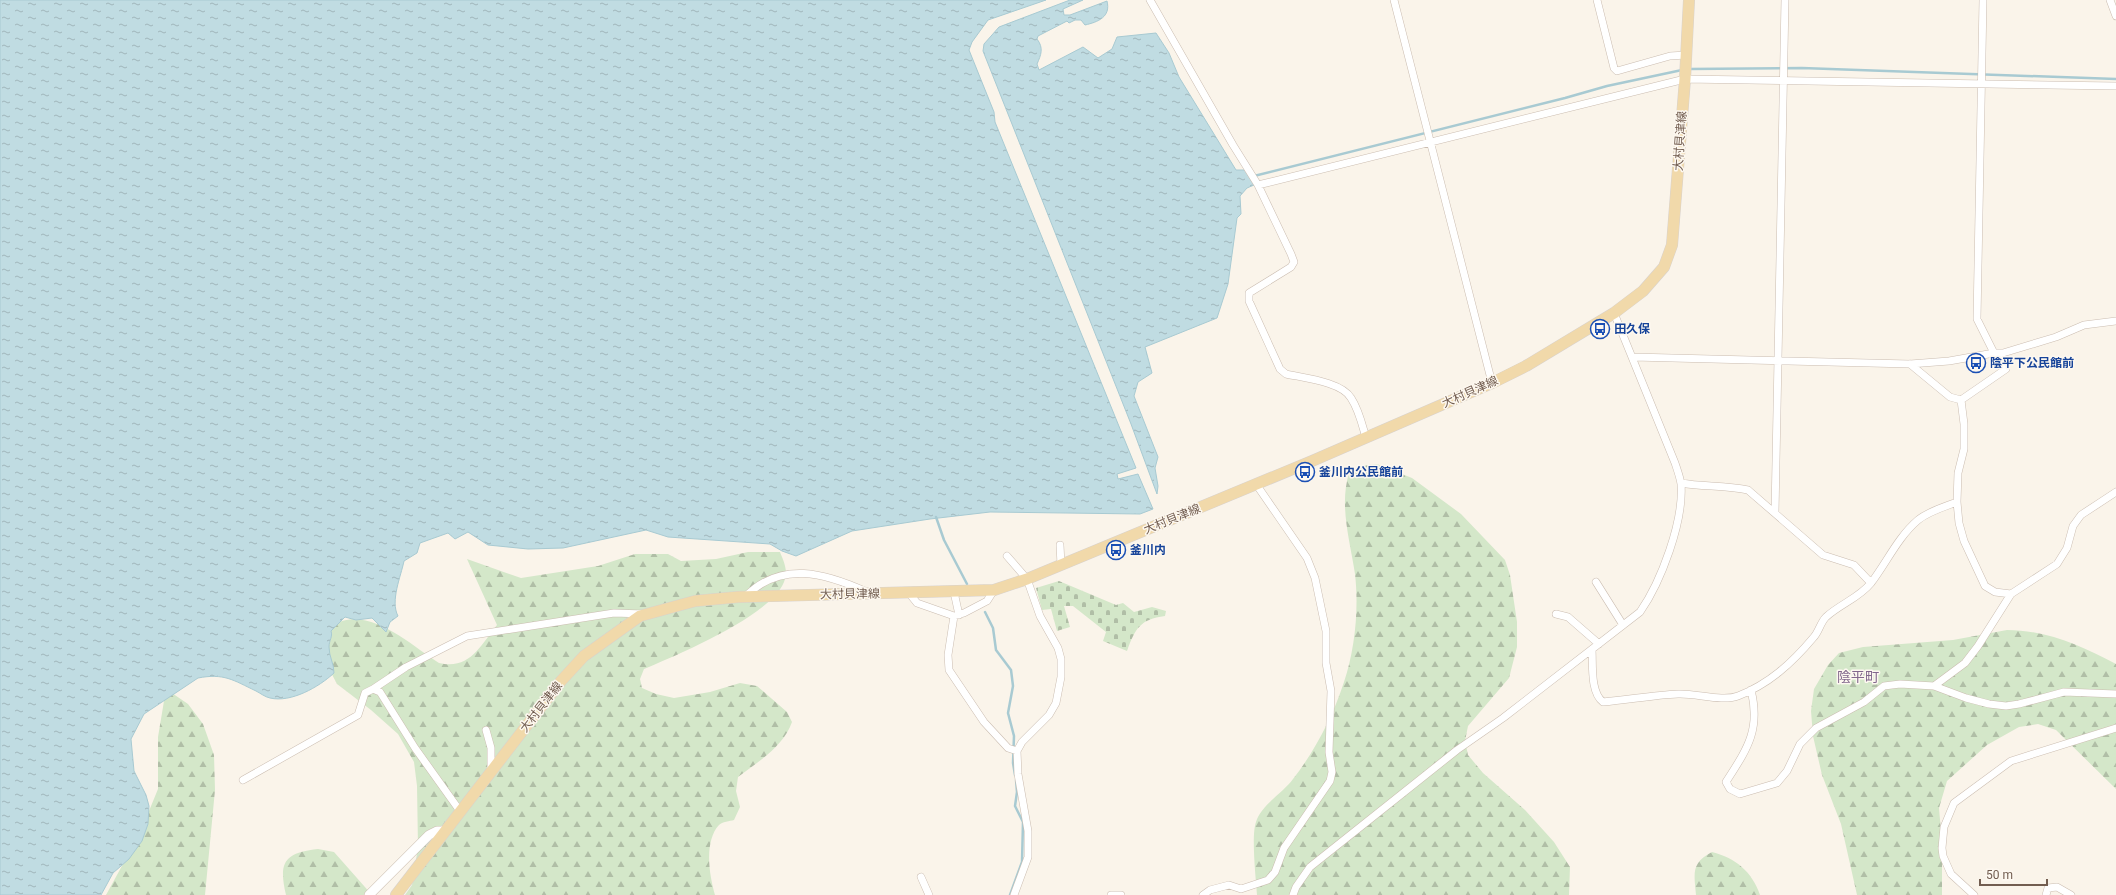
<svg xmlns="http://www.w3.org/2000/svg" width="2116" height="895" font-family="Roboto,'Noto Sans JP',sans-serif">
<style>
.forest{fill:url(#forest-firs)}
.cemetery{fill:url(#cemetery-stones)}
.water{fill:url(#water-ripples);stroke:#a8cad2}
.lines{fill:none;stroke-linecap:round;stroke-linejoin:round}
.stream{stroke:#a8cad2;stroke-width:2.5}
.minor-casing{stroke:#cbbdb1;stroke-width:8}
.tertiary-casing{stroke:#cbbdb1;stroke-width:10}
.primary-casing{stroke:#d8d2ce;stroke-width:12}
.minor{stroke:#fff;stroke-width:7}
.tertiary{stroke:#fff;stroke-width:9}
.primary{stroke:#f1d9aa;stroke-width:11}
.labels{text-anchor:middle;stroke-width:3;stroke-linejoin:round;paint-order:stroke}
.street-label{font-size:12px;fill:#725d50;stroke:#fdf8f0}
.transit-label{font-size:12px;font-weight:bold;fill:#164399;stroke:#fdf8f0;text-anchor:start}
.quarter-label{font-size:14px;fill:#82688d;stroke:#fdf8f0}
</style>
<defs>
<pattern id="forest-firs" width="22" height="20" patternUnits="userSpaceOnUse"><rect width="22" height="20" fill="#d4e7c9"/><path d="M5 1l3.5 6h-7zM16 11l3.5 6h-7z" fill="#b0bea6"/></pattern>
<pattern id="cemetery-stones" width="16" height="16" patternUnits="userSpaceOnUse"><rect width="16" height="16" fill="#d4e7c9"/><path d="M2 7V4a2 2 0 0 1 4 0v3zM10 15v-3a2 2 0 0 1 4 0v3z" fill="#b0bea6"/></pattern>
<pattern id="water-ripples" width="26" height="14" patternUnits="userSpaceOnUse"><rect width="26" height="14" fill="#c0dce2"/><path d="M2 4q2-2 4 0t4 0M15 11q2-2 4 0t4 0" fill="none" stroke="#a0b6ba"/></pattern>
</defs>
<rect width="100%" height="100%" fill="#faf4ea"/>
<path class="forest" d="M1377,464l35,14 49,36 44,46 5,15 7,47v25l-8,31 -41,48 -3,15 3,14 15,18 42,37 29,32 16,25 -1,28h-312c-1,-16 -6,-59 -1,-73 5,-17 27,-29 37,-43 22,-28 40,-63 51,-97 11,-33 15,-73 11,-108 -5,-34 -16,-68 -6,-101l11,-7z
M748,552h32c3,8 8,17 5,27 -9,35 -108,76 -141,90l-4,10 2,9 14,6 18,4 36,-6 30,-9 17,3 30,26 5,10c-9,25 -33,39 -54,55l-2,14 4,16 -6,13c-4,1 -12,2 -15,5 -15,16 -10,50 -4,70h-310l7,-10 6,-38 -1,-61 -3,-24 -16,-28 -27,-24 -34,-26 -10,-19 3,-38c36,-25 79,17 109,36 31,7 41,-17 58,-38l-30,-66 54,19 77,-12 37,-12h33l13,7 35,-2z
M2007,630c39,0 75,16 109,34v125l-60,-59 -18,-6 -19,3 -32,18 -40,36 -8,27 3,35v52h-85l-16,-71 -19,-49 -9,-39 -2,-25 3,-22 14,-24 11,-12 24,-6 90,-7z
M166,689l22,15 15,20 11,31 1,35 -10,105h-99l34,-62 18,-44v-52z
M318,849l16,3 38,43h-86c-8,-34 -1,-42 32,-46z
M1712,852c24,6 40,20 48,43h-64c-2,-22 -5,-32 16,-43z"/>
<path class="cemetery" d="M1059,581l57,24 7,-2 11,9 18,-5 14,4 -1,5c-25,3 -30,13 -38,35l-24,-10 3,-9 -33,-26h-9l6,21 -13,4 -6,-22 -9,1 -6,-22z"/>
<path class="water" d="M0,0h1046l-58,20 -16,22 -3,8 25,62 1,10 141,346 -19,6 1,5 20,-5 15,35 -13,5 -150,-2 -60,7 -78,12 -56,25 -14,-5 -12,-7 -102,-7 -22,-7 -83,18 -35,1 -40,-4 -20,-13 -13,7 -7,-6 -28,10 -3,10 -13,8c-3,15 -14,40 -6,55l-8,6 -4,10 -14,-14 -16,2 -11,-3 -14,14c2,6 -2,9 -2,16 0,10 5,16 5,26 -15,14 -43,30 -64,25 -5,-1 -10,-5 -14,-7 -23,-11 -32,-18 -58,-13l-54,36 -13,25 3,32 12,24 3,11 -1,18 -6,17 -13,18 -16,14 -12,22h-101z
M1070,0h13l-20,9 1,6h6l37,-14c4,16 -9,21 -22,24l-4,-5h-6l-6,3 -2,-2 -29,15 -1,3c7,9 4,16 0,25l2,6 44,-23 15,11 14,-9 5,-12 39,-4 13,20 10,24 57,93h9l9,15 -7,3 -7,8 1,18 -4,4 -9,66 -11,34 -72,29 7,26 -14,9 -4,14 24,61 -3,11 3,18 -1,8 -26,-70 -148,-373 1,-7 15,-17z"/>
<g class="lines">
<path class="stream" d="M1689,69l113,-1 314,11
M1254,176l311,-78 42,-12 75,-16
M936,517l8,23 23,44
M985,612l8,16 3,22 15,20 2,16 -5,27 6,23 -1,27 2,12
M1010,895l12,-33 1,-40 -8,-16 2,-14 -1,-12"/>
<g class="minor-casing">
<path id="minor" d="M1150,0l83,145 25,40 33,69 3,8 -3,5 -42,26v8l31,68 6,5c18,4 56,8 65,24 8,12 11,26 15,40
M1394,0l98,383
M1597,0l17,68 3,3 53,-15 16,-1
M1983,0l-6,319 17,34
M2110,0l6,16
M1258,185l427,-106 431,7
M1633,357l277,7 39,-3 45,-8h9l53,-16 28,-12 32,-4
M1910,364l40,33 11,3
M1961,400l3,24v25l-6,24 -1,29 2,21 5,18 21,45 10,6 16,2
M1961,400l45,-31 -3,-16
M1681,483c22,4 44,2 67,7l75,65 31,10 17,18
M1775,513l10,-513
M1060,545l1,20
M1007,556l20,23 13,37 18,32 3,11v18l-5,26 -7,12 -27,27 -5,9 1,23 10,57v26l-14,38
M1596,582l27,43
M954,592l5,23
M909,593l8,10 37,13 10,-3 23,-12 7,-11
M745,597c36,-37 80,-24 122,-5
M1556,614l12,3 31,27
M954,616l-6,39 1,15 35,52 24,26 9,3
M1592,650c1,14 -2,42 11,52 25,-2 50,-7 75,-8 18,-1 44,8 60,2 31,-12 54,-33 75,-58 6,-6 7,-15 13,-21 14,-13 33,-19 45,-34 16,-21 27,-46 47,-63 11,-9 26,-13 39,-18
M1934,686l31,-23 13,-17 33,-52 46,-30 10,-16 6,-22 8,-11 35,-23
M373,689l33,-22 61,-31 147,-23 30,1
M1751,690c10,40 -4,59 -25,92l4,7 10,5 37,-11 10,-12 13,-27 16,-16 48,-26 20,-16 16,-2 34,2 32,12 23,6 17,2 13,-2 45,-12 52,2
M486,730l5,18v23
M243,780l115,-65 7,-22 8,-4 7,3 35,56 45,63
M921,877l8,18
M1111,895h10
M1203,895l7,-5 19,-5 12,4 27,-9 7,-8 9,-24 46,-67 2,-9 -3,-20 2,-61 -5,-28v-32l-11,-53 -8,-20 -51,-74
M1293,895l3,-8 14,-20 147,-117 46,-32 137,-106c21,-30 44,-91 41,-128 -1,-7 -4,-15 -6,-21l-61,-150
M1974,895l-23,-21 -8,-18 -1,-8 2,-21 10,-24 57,-42 105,-33
M2046,895l2,-7 9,-1 14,8"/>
</g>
<g class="tertiary-casing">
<path id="tertiary" d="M369,895l60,-60 8,-4h8"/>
</g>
<g class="primary-casing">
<path id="primary" d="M396,895l165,-214 23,-25 56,-40 55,-15 43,-4 256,-7 33,-11 285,-118 180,-78 34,-17 88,-53 29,-22 21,-24 8,-22 13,-166 4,-79"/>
</g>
<use href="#minor" class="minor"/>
<use href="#tertiary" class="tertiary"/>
<use href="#primary" class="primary"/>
</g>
<defs>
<g id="bus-ring" transform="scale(1)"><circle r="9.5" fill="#fdf8f0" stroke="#1a4fb4" stroke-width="1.5"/><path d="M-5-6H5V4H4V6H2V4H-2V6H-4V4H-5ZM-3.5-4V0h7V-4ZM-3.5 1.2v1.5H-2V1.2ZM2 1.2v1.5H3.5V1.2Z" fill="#1a4fb4"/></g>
</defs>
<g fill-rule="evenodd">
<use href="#bus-ring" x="1600" y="329"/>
<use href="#bus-ring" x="1976" y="363"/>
<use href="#bus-ring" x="1305" y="472"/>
<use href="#bus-ring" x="1116" y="550"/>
</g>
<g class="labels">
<g class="street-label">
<text transform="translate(1680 141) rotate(-86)" y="4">大村貝津線</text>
<text transform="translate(1470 392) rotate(-24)" y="4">大村貝津線</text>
<text transform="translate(1172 519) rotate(-22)" y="4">大村貝津線</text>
<text transform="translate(850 594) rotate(-1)" y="4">大村貝津線</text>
<text transform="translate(541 707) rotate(-52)" y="4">大村貝津線</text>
</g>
<g class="transit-label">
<text x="1614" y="333">田久保</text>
<text x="1990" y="367">陰平下公民館前</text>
<text x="1319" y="476">釜川内公民館前</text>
<text x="1130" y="554">釜川内</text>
</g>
<g class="quarter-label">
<text x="1858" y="682">陰平町</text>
</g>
</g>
<path d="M1980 879v6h67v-6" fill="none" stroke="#725d50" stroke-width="2"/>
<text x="1986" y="879" font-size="12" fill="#725d50" stroke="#fdf8f0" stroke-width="3" paint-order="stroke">50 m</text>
</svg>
